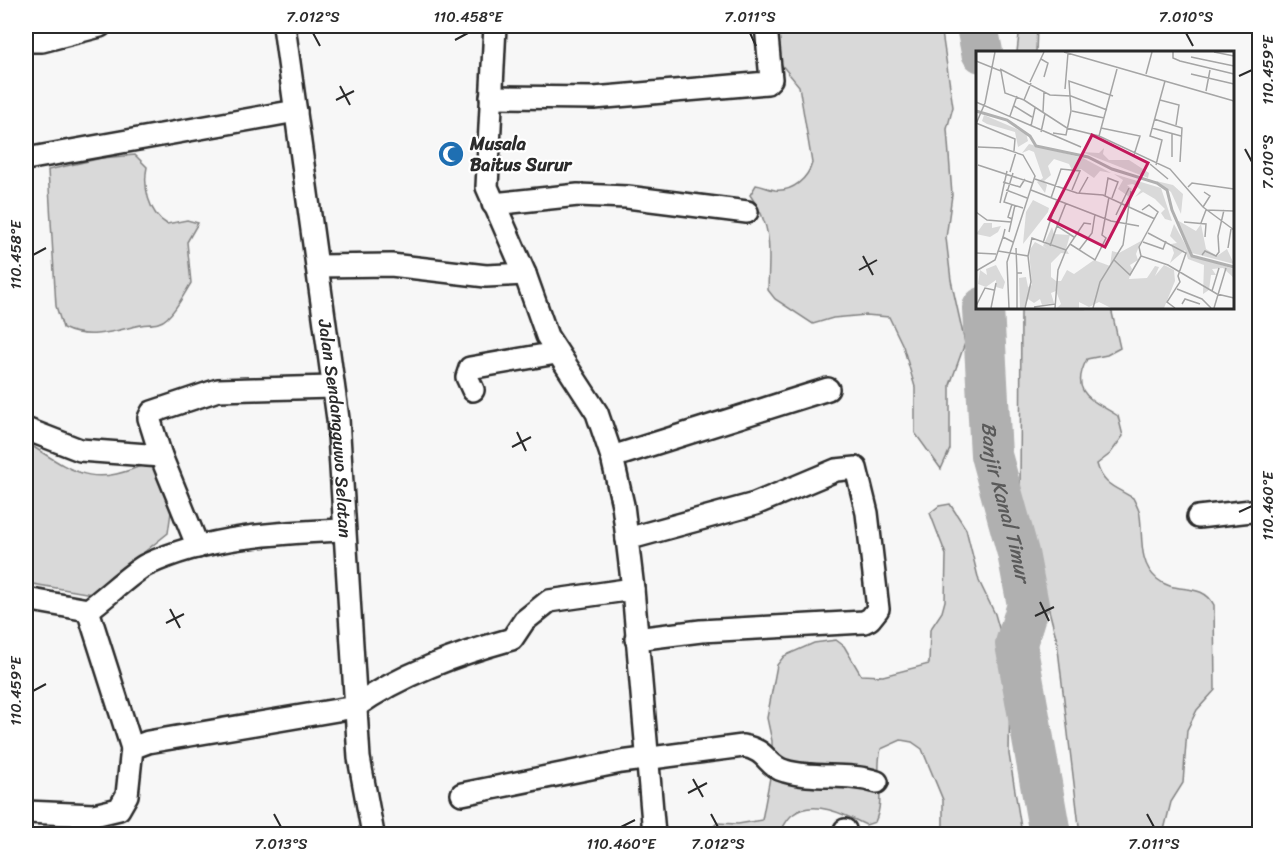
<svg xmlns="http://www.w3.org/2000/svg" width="1285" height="860" font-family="Sriracha,sans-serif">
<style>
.green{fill:#d9d9d9;stroke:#828282;stroke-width:1.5}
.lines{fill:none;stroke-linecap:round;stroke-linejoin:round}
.river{stroke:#b0b0b0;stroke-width:42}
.minor-casing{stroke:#2b2b2b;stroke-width:26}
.minor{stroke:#fff;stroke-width:21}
.ticks{fill:none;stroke:#2b2b2b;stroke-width:2}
.labels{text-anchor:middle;stroke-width:4.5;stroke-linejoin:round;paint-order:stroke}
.poi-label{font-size:18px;font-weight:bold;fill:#2b2b2b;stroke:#fff;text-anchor:start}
.street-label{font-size:18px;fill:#2b2b2b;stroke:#fff}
.water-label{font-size:20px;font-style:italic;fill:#5a5a5a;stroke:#fff}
.inset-river{fill:none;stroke:#b0b0b0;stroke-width:3}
.inset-road{fill:none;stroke:#a5a5a5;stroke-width:1.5}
.view{fill:#c2185b;fill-opacity:0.15;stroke:#c2185b;stroke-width:3}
.inset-edge{fill:none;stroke:#2b2b2b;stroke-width:3}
.neatline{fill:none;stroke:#2b2b2b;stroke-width:2}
.ticks-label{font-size:15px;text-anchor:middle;fill:#2b2b2b}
</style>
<rect width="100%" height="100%" fill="#f7f7f7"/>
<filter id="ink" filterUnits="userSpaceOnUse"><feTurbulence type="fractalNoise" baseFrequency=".0167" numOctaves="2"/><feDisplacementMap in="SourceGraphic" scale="12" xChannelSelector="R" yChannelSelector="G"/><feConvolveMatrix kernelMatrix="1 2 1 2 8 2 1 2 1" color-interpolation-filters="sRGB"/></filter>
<g filter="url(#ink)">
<path class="green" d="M764,26h177l12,81 -6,22 5,66 -6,43 5,42 14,63 -15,42v64l-9,20 -26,-36v-46l-12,-41 -14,-29 -23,-2 -33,3 -20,6 -38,-25 -7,-9c1,-39 6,-62 -18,-95l6,-10c7,1 12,4 19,5 18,2 33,-12 37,-27l-13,-77 -28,-34z
M1020,26h17l-1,26h-19z
M135,155l12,12c-4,19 1,46 20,57l20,-4 11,3 -11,19 4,41c-7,11 -14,26 -24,35 -8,8 -20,5 -31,8 -24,6 -49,14 -73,2l-7,-22 -8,-136 54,-12z
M1021,308h90l9,40 -13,7 -20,4c-19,36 7,41 31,57l5,20 -13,18 -13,10c6,22 19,23 36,34 3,6 7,13 7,18 3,20 -2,47 17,63 18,16 45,2 57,26l1,85 -18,20 -10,20 -4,53 -12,19 -8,32h-83l-23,-193 -37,-142z
M32,446c48,31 64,41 120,15l23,23 -7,49 -76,61 -65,-11 -1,-135z
M950,504l16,25 13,52 16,33 6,21 9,52 -1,67 13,80h-79v-34l-21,-51 -10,-7 -11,-2 -20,9c-7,24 5,49 -6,73l-9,3c-20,-10 -53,-27 -74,-10 -6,5 -9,14 -14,19h-72l11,-11 21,1 24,-4 10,-53v-26l-5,-23 10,-53 7,-9 30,-13 22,-3 8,6 17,29 22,1 46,-12 1,-34 12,-18 3,-11 1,-46 -16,-42 9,-7z"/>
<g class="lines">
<g class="river">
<path d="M977,26l5,26"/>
<path id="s1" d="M983,308l8,147 27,98 10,52 -12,39 34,190"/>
</g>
<g class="minor-casing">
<g id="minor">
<path id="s2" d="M284,26l54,393 21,339 14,76"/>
<path d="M495,26l-8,161 38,87 22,62 50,77 15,44 11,48 10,84 21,245"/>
<path d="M26,37l7,4h9l58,-15"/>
<path d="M491,97l103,1 173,-15 4,-4 -5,-53"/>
<path d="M26,159l270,-48"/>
<path d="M493,204l85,-9 49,2 120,15"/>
<path d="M317,266l74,-1 95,11 39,-2"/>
<path d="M473,390l-6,-13 3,-9 86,-15"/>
<path d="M26,429l54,21 81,6 37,91"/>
<path d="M161,456l-12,-38 3,-6 66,-22 115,-3"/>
<path d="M612,457l216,-68"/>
<path d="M1198,517l62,-7"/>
<path d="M627,539l128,-35 81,-34 20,-2 11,45 11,96 -8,10 -6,3 -163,9 -65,8"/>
<path d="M26,599l62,11c16,-11 43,-37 58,-45 61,-29 131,-32 197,-35"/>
<path d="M88,610l44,138"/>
<path d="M462,794l159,-32 122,-16c25,4 23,20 42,25 30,9 62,1 92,11"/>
<path d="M26,812l68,3 25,-6 8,-14 5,-47 16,-6 207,-35c46,-33 103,-53 157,-68l12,-18 25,-20 84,-12"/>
<path d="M845,830v4"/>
</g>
</g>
<use href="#minor" class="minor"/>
</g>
</g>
<path class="ticks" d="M313,33l7,13M750,33l6,13M1186,33l7,13M455,40l13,-7M1239,76l13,-6M340,86l10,19M336,100l18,-9M1245,149l7,13M33,255l13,-7M863,256l10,19M859,270l18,-10M517,432l9,19M512,447l19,-10M1239,512l13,-6M1040,602l9,19M170,609l10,19M1035,616l19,-9M166,623l18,-9M33,691l13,-7M693,779l10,18M688,793l19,-10M274,814l7,13M711,814l7,13M1147,814l7,13M621,827l14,-7"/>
<defs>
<g id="mosque-disc" transform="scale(1.35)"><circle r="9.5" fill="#1f6fb2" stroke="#fff"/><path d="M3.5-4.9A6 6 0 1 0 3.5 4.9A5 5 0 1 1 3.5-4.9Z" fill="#fff"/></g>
</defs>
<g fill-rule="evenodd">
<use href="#mosque-disc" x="451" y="154"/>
</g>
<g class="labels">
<g class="poi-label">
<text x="470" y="150">Musala<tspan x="470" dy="21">Baitus Surur</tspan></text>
</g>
<g class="street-label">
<text dy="6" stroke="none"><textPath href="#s2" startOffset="406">Jalan Sendangguwo Selatan</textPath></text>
</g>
<g class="water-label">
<text dy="7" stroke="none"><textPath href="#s1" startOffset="196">Banjir Kanal Timur</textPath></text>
</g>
</g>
<g transform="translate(976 51)">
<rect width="258" height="258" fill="#f7f7f7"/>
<path d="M8,64l42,18 2,8 -10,6 -3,-15 -28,-8 -5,-3zM53,93l54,14 28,15 -11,-2 -6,7 -13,-9 -8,3 -4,-8 -15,-5 -6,7 3,9 -7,6 3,4 -2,8 -8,-11 6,-4 -9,-26 -5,-2 -7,3zM128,97l-1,6 6,6h20l20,13 -1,5 -66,-26 17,1zM138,123l47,14 11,33 -7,-2 -4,-6 4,-4 -10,-10 -12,-7 -8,5 6,-7 -8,-6 -6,1 5,4 -5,12 1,-5 -10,-7 5,-9zM180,130l17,4 10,9 -2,20 -10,-22zM57,149l16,8 -1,4 -25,32 3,-32zM201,169l19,11 5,-7 5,25 11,7 10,-7 7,15 -42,-11zM8,172h8v5l9,-2 -3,6 -8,5 -14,-3zM198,173l17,31 43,14v9l-11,-10 -11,1 4,6h-5l-2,15 -6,4 1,-29 -16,-6 -3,-9 -15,13 4,-10 -3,-9 6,-1 -7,-7zM76,176l2,7 16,1 -4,14 3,5 -8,-1 -10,10v14l5,4h5l6,-11 7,4 20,-14 16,6 2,-15 7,2 22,-12 -5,13 2,6 -8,5 2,4 -3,10 18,-1 8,-12 4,1 -4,9 9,-11 10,5 1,11 -11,27h-53l-12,-6 -10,5 -10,-5v6h-22l4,-4 -5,-13 -5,2 3,10 -12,2 -2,-6 -6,4 -6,-4 -4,9h-4l-1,-30 7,-1 2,10 4,-2 -3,-34 6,-9 13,7 -5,-3zM20,214l9,17 -2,7 -7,-2v-7l-10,7 -8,-3 2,-14 7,5 -1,-6z" fill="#d9d9d9"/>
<path class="inset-river" d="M0,60l31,9 23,16 6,10 52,11 24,12 45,14 10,7 5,20 20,46 42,11"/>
<path class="inset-road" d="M88,1l170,49M197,1v6l7,3 54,13M238,1l20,4M215,6l43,9M65,8l7,4 -4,14M0,10l25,10 4,22 19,7 43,28 32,8 71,33 33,38 31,23M24,18l50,26 21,1 36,14M170,23l6,-22M215,23l43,10M54,31l14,-30M89,38l3,-36M230,40l4,-21M48,49l7,-17M184,49l19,5 -3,20M0,51l105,45M38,55l18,11M96,60l32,7M67,61l1,-20M34,65l7,-20M178,68l28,9 -2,34M0,72l39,16 -1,12M55,75l4,-18M125,77l39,8 -6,19M176,77l29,8M65,81l4,-18M77,82l13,2 5,-24 -2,-30 44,15M123,85l18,-67M2,96l24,1 21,7 12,21 -28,86 2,46M196,106v-23M174,113l18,15M2,114l55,18M180,114l6,-25 -12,-4 15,-55M34,121l6,-20M37,122l-9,29 19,6M59,128l42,14 26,2 52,24M27,131l17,5 5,-8M212,136l4,-4 42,6M30,139l21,8M55,139l80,31 28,5M103,142l9,-16M129,145l3,-18 10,4 -6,16M0,147v-74l9,-21 10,-51M75,147l10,-29 19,2 -8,19M24,152l7,-32M90,152l-9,23 17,11M36,153l-4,13 4,2M227,156l7,-11 -6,-4M166,159l7,-5 9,7 -19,35 2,9 27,9 49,29 17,4M0,161l11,8 24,2M140,164l13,-27M208,171l22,2 -1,13M225,172l5,-13 28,1M29,178l-2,8 10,5M33,181l6,-27M172,182l38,20 -8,23 2,6 -13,20 8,6M167,191l20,7 3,-8M67,192l14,-43M94,193l25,16 11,-22 -4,-3 7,-38M74,195l7,-20M40,197l1,25h5M252,197l3,-19M103,199l13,-17 3,-19M22,200l30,5 3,26 -6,26M0,202l20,1M226,204l3,-4 11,5 3,-4 -1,-16 6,-26M52,205l4,-18 34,12M138,209l16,15 11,-19M0,220l19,-11 8,-23M41,222v35M201,238l25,10 9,9M236,240l7,-23M206,253l3,-5 15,5M0,255l9,-18 9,2M58,256l21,-3M15,257l5,-25M79,257l3,-38 8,-20 18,-27 7,1M117,257l7,-26 23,-37 8,-54M238,257l12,-40"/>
<path class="view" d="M116,84l56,28 -43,84 -56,-28z"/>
<rect width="258" height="258" class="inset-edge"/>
</g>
<rect width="1285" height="860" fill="none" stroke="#fff" stroke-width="66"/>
<rect x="33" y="33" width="1219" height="794" class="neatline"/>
<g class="ticks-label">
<text x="313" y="22">7.012°S</text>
<text x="468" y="22">110.458°E</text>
<text x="750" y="22">7.011°S</text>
<text x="1186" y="22">7.010°S</text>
<text transform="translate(1268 70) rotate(-90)" y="5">110.459°E</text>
<text transform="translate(1268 162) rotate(-90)" y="5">7.010°S</text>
<text transform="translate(16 255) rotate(-90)" y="5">110.458°E</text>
<text transform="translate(1268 506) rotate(-90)" y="5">110.460°E</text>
<text transform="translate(16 691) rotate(-90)" y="5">110.459°E</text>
<text x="281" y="849">7.013°S</text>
<text x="621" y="849">110.460°E</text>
<text x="718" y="849">7.012°S</text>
<text x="1154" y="849">7.011°S</text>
</g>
</svg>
